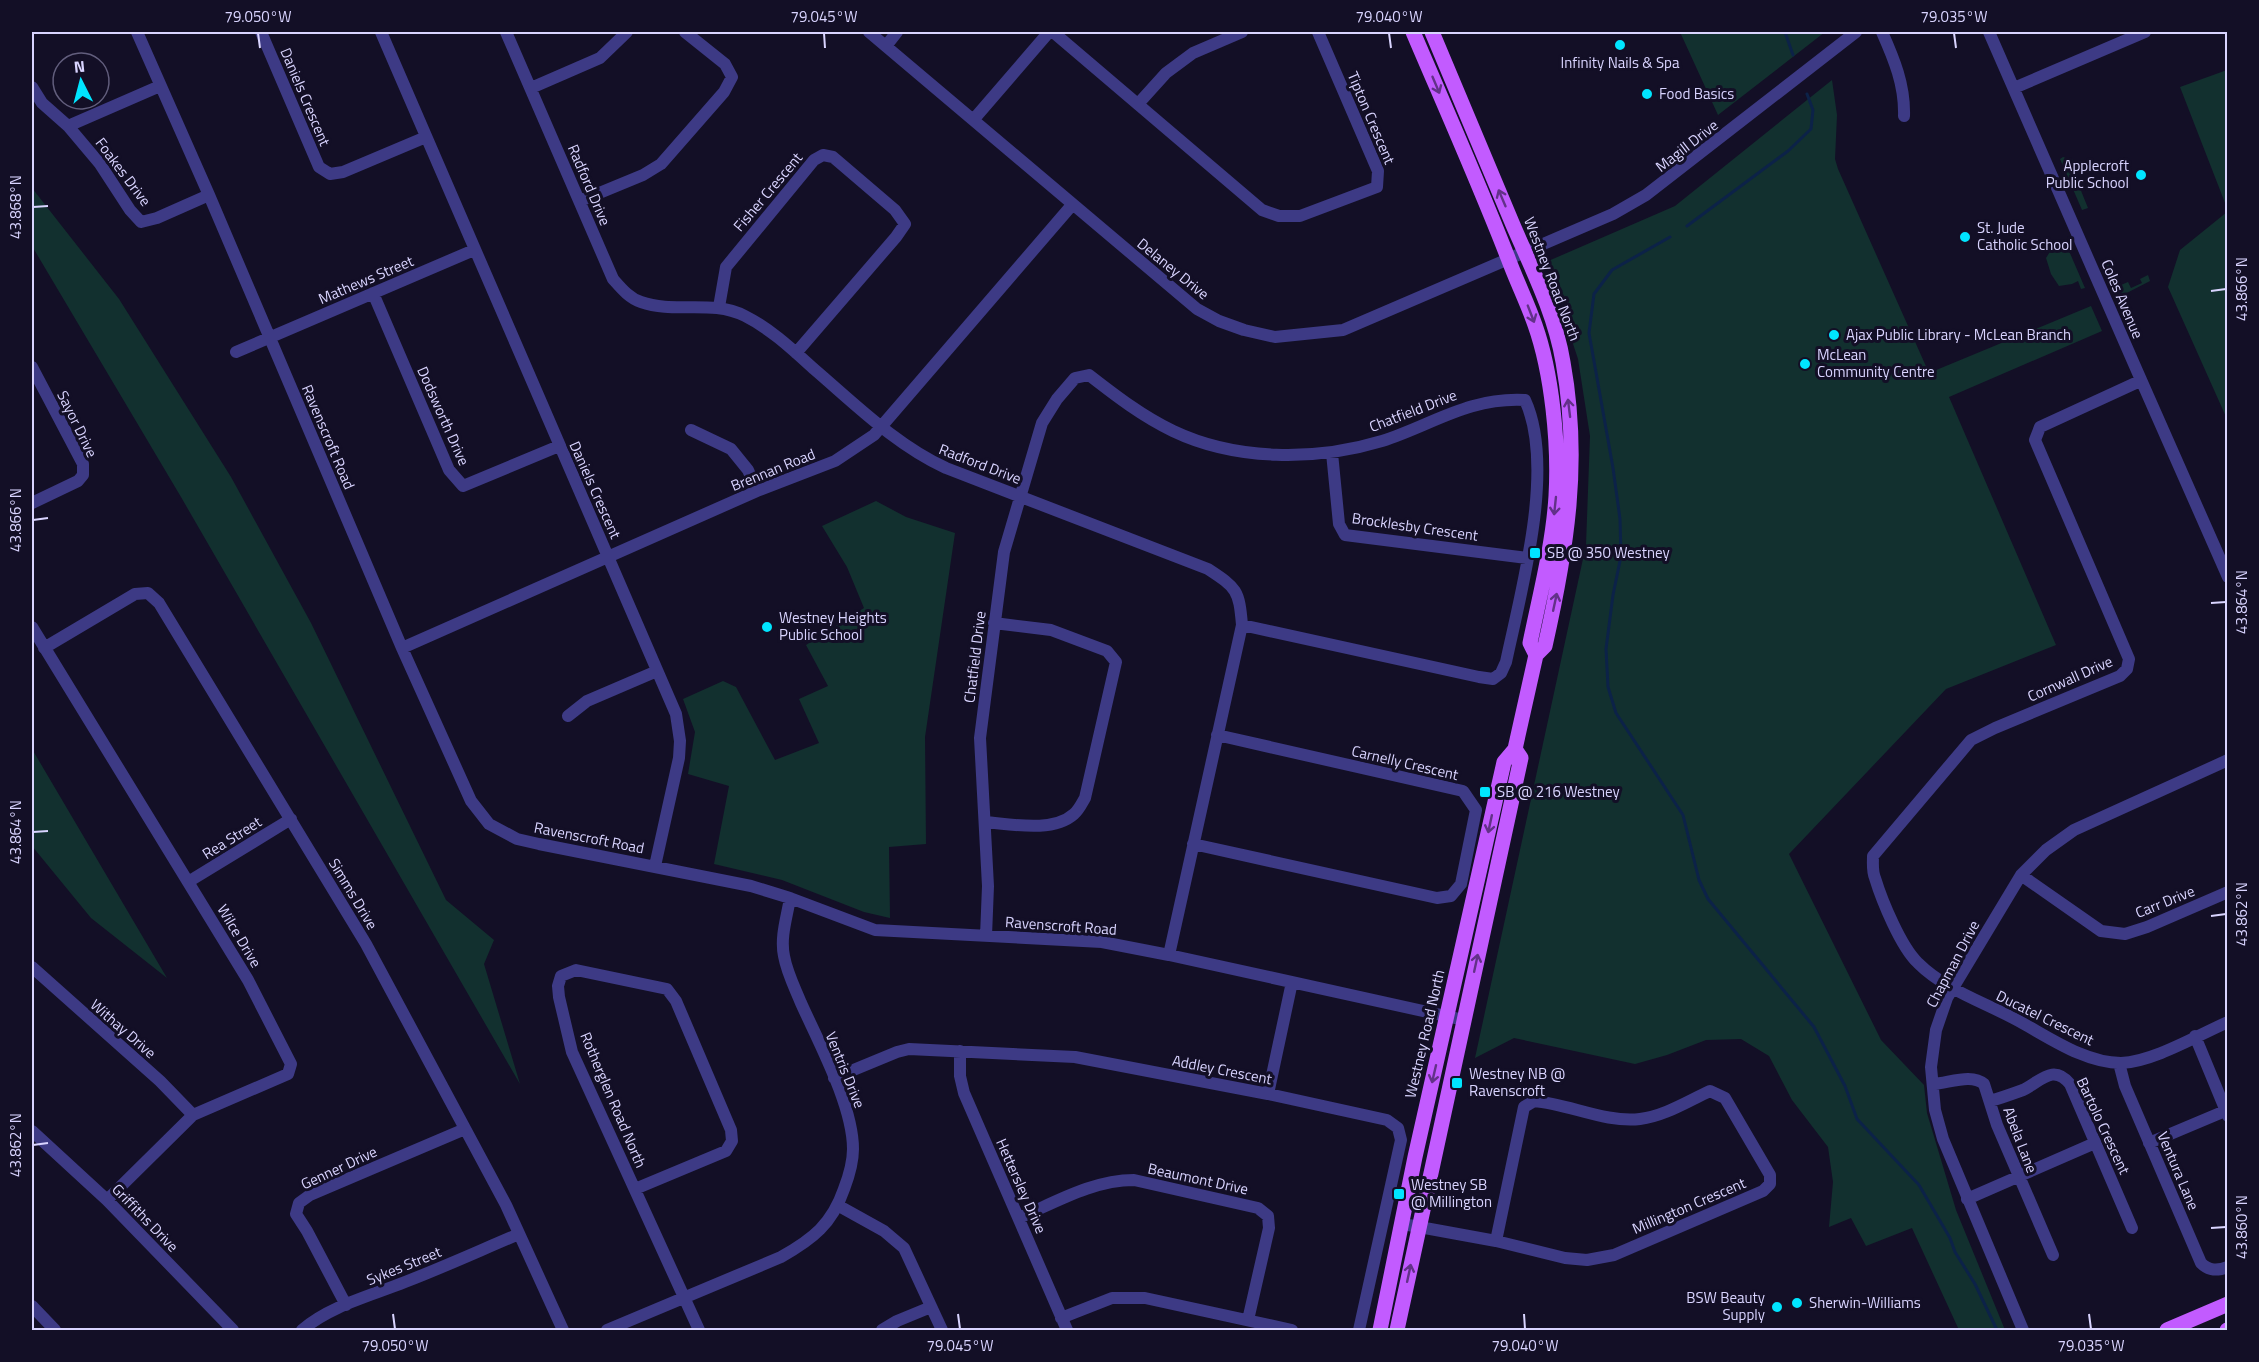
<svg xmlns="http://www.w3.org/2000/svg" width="2259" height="1362" font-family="'Titillium Web',sans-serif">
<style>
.green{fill:#12302f}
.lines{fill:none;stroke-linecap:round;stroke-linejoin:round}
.stream{stroke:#0c2248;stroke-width:3}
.minor{stroke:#3d3a85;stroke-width:12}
.major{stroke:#c25bff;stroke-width:15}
.oneway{stroke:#623188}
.ticks{fill:none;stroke:#d9d4ff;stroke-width:2}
.poi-dot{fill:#00e5ff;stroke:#130f26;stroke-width:2}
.labels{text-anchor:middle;stroke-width:6;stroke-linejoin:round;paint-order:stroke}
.poi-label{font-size:15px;fill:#d9d4ff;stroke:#130f26;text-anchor:start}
.street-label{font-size:15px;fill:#d9d4ff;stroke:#130f26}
.neatline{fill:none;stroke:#d9d4ff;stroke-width:2}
.ticks-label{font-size:15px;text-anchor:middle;fill:#d9d4ff}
</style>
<rect width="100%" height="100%" fill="#130f26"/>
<path class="green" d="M1680,32h145l-107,83z
M2227,70h1l-1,138 -47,-121z
M1832,80l5,35 -2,44 3,10 91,204 162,-67 11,25 -153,66 107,248 -110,44 -157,165 92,186 43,45 3,28 29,97 49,120h-46l-47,-102 -46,18 -15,-28 -22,9 4,-45 -5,-35 -36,-47 -23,-44 -28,-17 -35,1 -39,15 -32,9 -121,-26 -39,20 111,-513 4,-109 -12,-77 -32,-97 129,-56z
M2063,157l14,4 3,7 -7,3 15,37 -6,2 -22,-51z
M32,188l87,111 112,178 80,146 135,277 48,40 -10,24 36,120 -339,-587 -149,-251z
M2227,212v207l-59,-132 12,-37z
M2066,244l19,44 -4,1 -3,-8 -6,3 -13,2 -8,-12 -5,-16 7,-11z
M2111,263l10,22 7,-3 3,6 11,-5 -2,-4 8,-4 2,6 -31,16 -14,-31z
M876,501l30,16 49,16 -30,204 1,107 -37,3 1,71 -26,-6 -82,-32 -68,-16 15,-78 -41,-12 7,-42 -12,-33 40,-18 13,6 39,73 44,-17 -20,-44 29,-13 -22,-41 58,-37 -17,-41 -25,-41z
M32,749l135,229 -76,-60 -59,-72z"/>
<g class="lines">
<path class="stream" d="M1785,32l8,23
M1687,226l101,-75 23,-22 2,-19 -6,-16
M1670,237l-58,33 -18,24 -5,39 24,135 7,51 1,37 -8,39 -7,54 2,38 8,26 67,102 16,65 9,19 106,128 31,59 12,33 62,66 31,53 5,14 20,32 22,46"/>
<path class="minor" d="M137,32l72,163 193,453 69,153 18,23 28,15 22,5 212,42 39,12 85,32 227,12 67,13 295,65
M261,32l58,135 11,7 13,-2 83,-35
M381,32l295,682 4,27 -1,17 -24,108
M506,32l107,247c8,9 16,19 28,23 34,12 70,-3 104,14 26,13 48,34 69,53 42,36 82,76 132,99l262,101c29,19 31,21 34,56l-73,330
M869,32l328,277 22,12 25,9 31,7 68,-7 270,-116 33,-19 210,-163
M1053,32l209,178 17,6h21l77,-29 1,-16 -60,-139
M1882,32c12,27 23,53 22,84
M1989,32c80,181 158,364 239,545
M886,46l11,-14
M32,87l10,16 26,23 32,38 30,46 11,12 16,-4 52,-23
M531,88l69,-30 27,-26
M2014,88l131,-56
M1138,104l28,-31 27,-20 49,-21
M974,119l75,-87
M68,126l92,-40
M580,201l63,-26 18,-11 63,-72 8,-15 -7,-13 -40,-32
M373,293l76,177 14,16 96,-40
M719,307l7,-40 88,-107 9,-5 10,2 62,53 10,14 -9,13 -100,116
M236,352l238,-102
M32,367l51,97v11l-5,6 -46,22
M2140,381l-100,46 -5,13 94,219 -2,10 -7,7 -125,52 -24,12 -98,116c0,7 -1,15 2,22 7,23 26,69 43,85 26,26 63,38 95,55 33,17 70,45 108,45 32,-1 77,-28 107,-41
M691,430l40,19 17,21 9,21
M1332,453l7,71 6,11 182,23
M32,627l216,353 43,84 -3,10 -95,41 -86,85
M44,648l91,-54 13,-1 11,10 207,341 140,261 57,125
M402,648l355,-157 78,-30 39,-26 198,-230
M568,716l19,-15 70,-30
M985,822c26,2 68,11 89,-8 5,-4 8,-11 11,-16l31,-136 -9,-11 -56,-21 -57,-7
M1193,844l244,54 14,-2 10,-12 15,-74 -13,-19 -246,-56
M2021,875l80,56 24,3 22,-7 81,-35
M188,882l103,-63
M986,936l2,-50 -8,-148 24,-186 38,-129 15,-24 18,-21 14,-3c27,21 53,41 84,56 63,30 143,30 209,10 50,-16 86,-44 143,-41 31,67 -4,191 -19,262l-5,11 -8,6 -14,-2 -237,-52
M32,967l128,114 33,34
M2195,1036l33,80
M960,1051v25l4,17 103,237
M2119,1063l6,23 76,177c8,8 16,8 27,4
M834,1078l63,-26 12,-3 166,8 193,37 119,26 11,8 3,12 -42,190
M1933,1084c16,-1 39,-11 51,0l13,41 56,130
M1268,1094l24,-112
M1990,1101c11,-3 22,-7 33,-11 17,-8 30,-27 47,-6l62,144
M32,1131l75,69 126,130
M2149,1143l76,-32
M635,1189l91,-38 6,-10 -1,-11 -55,-129 -9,-12 -91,-19 -15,6 -3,10 1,11 13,55 127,278
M1967,1199l128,-56
M839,1206l45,25 20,17 38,82
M1019,1218c37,-16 74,-38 115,-38l124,28 10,8 1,12 -21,92
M1403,1224l93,17 69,17 22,2 27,-5 149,-64 7,-7v-9l-45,-77 -15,-7c-22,10 -45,25 -70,28 -35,4 -71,-15 -106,-18l-10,6 -28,134
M346,1305l-39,-74 -11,-17 3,-11 11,-8 155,-66
M32,1306l23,24
M1061,1318l51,-20h33l147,32
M302,1330c28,-24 68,-34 103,-48 39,-15 76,-32 114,-48
M607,1330l174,-73c32,-18 51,-33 63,-68 5,-13 9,-27 9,-40 0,-43 -34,-106 -52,-146 -6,-15 -14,-30 -17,-47 -4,-19 3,-39 6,-58
M882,1330l15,-9 34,-14
M2023,1330l-80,-191 -8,-29 -4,-43 5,-37 11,-32 74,-123 25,-25 28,-20 154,-70"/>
<path class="major" d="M1413,32c32,75 65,149 95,226 8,22 19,44 27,67 17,48 24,119 21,171 -3,49 -16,98 -26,147l6,12
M1380,1330l35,-173 89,-395 11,-13 21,-94 9,-9c22,-97 36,-185 18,-284 -8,-48 -31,-93 -50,-137 -27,-65 -54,-129 -81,-193
M1397,1330l124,-572 -6,-9
M2167,1330l61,-26
M2227,1330h1"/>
</g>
<defs><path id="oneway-shaft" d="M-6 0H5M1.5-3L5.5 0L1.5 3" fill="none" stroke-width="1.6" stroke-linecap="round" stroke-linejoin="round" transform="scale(1.5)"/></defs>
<g class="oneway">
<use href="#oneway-shaft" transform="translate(1436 85) rotate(67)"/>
<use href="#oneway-shaft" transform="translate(1502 198) rotate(-113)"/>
<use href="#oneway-shaft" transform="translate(1531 314) rotate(69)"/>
<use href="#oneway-shaft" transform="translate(1569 408) rotate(-97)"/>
<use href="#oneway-shaft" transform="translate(1555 506) rotate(96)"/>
<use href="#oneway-shaft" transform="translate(1555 602) rotate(-78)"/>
<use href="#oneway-shaft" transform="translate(1490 824) rotate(102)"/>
<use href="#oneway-shaft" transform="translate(1476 963) rotate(-78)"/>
<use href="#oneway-shaft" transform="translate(1434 1074) rotate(103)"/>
<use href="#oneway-shaft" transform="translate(1409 1273) rotate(-78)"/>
</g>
<path class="ticks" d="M258,33l2,15M824,33l1,15M1389,33l2,15M1954,33l2,15M33,207l15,-1M2211,291l15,-2M33,520l15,-2M2211,603l15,-1M33,832l15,-1M2211,916l15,-2M33,1145l15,-2M2211,1228l15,-1M393,1314l2,15M958,1314l2,15M1524,1314l1,15M2089,1314l2,15"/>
<g class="poi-dot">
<circle cx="1620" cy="45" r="6"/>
<circle cx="1647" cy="94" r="6"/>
<circle cx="2141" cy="175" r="6"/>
<circle cx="1965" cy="237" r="6"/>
<circle cx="1834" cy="335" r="6"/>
<circle cx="1805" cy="364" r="6"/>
<rect x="1529" y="547" width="12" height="12" rx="3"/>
<circle cx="767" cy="627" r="6"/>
<rect x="1479" y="786" width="12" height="12" rx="3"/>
<rect x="1451" y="1077" width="12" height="12" rx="3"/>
<rect x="1393" y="1188" width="12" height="12" rx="3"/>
<circle cx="1797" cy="1303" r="6"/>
<circle cx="1777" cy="1307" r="6"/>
</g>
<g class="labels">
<g class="poi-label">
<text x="1620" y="68" text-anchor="middle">Infinity Nails &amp; Spa</text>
<text x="1659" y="99">Food Basics</text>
<text x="2129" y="171" text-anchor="end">Applecroft<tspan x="2129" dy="17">Public School</tspan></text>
<text x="1977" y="233">St. Jude<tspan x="1977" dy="17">Catholic School</tspan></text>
<text x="1846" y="340">Ajax Public Library - McLean Branch</text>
<text x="1817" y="360">McLean<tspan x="1817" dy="17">Community Centre</tspan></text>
<text x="1547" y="558">SB @ 350 Westney</text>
<text x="779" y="623">Westney Heights<tspan x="779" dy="17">Public School</tspan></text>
<text x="1497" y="797">SB @ 216 Westney</text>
<text x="1469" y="1079">Westney NB @<tspan x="1469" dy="17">Ravenscroft</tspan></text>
<text x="1411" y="1190">Westney SB<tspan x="1411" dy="17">@ Millington</tspan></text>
<text x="1765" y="1303" text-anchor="end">BSW Beauty<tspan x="1765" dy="17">Supply</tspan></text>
<text x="1809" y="1308">Sherwin-Williams</text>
</g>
<g class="street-label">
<text transform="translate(305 97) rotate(67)" y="5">Daniels Crescent</text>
<text transform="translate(1371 118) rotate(67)" y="5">Tipton Crescent</text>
<text transform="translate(1687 146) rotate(-38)" y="5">Magill Drive</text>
<text transform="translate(123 172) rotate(53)" y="5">Foakes Drive</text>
<text transform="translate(589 185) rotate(67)" y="5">Radford Drive</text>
<text transform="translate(768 192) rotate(-50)" y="5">Fisher Crescent</text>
<text transform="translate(1173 269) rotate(39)" y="5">Delaney Drive</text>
<text transform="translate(1552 279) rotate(69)" y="5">Westney Road North</text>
<text transform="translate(366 280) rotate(-23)" y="5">Mathews Street</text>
<text transform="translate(2122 299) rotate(67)" y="5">Coles Avenue</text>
<text transform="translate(1413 411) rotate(-21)" y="5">Chatfield Drive</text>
<text transform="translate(443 416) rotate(66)" y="5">Dodsworth Drive</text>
<text transform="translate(77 424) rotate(64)" y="5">Sayor Drive</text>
<text transform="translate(328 437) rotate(67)" y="5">Ravenscroft Road</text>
<text transform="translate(980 464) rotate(21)" y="5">Radford Drive</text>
<text transform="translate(773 470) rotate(-22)" y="5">Brennan Road</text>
<text transform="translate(595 490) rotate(66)" y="5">Daniels Crescent</text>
<text transform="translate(1415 527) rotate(8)" y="5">Brocklesby Crescent</text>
<text transform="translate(975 657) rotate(-83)" y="5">Chatfield Drive</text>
<text transform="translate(2070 679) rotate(-24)" y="5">Cornwall Drive</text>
<text transform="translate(1405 763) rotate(13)" y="5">Carnelly Crescent</text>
<text transform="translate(232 838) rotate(-32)" y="5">Rea Street</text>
<text transform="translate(589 838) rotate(11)" y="5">Ravenscroft Road</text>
<text transform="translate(353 894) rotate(59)" y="5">Simms Drive</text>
<text transform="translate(2165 902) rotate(-22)" y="5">Carr Drive</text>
<text transform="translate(1061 926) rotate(4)" y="5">Ravenscroft Road</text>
<text transform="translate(239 936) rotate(59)" y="5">Wilce Drive</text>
<text transform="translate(1953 964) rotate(-62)" y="5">Chapman Drive</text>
<text transform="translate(2045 1018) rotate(26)" y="5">Ducatel Crescent</text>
<text transform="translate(123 1029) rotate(41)" y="5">Withay Drive</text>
<text transform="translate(1425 1034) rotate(-77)" y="5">Westney Road North</text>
<text transform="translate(845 1070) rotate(68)" y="5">Ventris Drive</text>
<text transform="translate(1222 1070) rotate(11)" y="5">Addley Crescent</text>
<text transform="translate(613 1100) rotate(67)" y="5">Rotherglen Road North</text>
<text transform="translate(2103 1126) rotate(65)" y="5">Bartolo Crescent</text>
<text transform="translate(2020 1140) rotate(69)" y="5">Abela Lane</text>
<text transform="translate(339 1168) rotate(-25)" y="5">Genner Drive</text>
<text transform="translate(2178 1171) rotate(67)" y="5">Ventura Lane</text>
<text transform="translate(1198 1179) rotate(12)" y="5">Beaumont Drive</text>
<text transform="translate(1021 1186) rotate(66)" y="5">Hettersley Drive</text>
<text transform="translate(1689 1206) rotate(-23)" y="5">Millington Crescent</text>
<text transform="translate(145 1218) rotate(46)" y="5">Griffiths Drive</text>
<text transform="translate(404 1266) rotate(-22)" y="5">Sykes Street</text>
</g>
</g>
<rect width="2259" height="1362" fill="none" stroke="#130f26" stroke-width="66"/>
<g transform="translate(81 81) rotate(354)"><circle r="28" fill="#130f26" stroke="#625e7d" stroke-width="1.5"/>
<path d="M0-4.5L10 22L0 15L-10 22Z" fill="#00e5ff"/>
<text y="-9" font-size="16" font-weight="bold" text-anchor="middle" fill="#d9d4ff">N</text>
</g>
<rect x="33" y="33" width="2193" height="1296" class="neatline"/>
<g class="ticks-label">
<text x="258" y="22">79.050°W</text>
<text x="824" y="22">79.045°W</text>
<text x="1389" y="22">79.040°W</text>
<text x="1954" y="22">79.035°W</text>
<text transform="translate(16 207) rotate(-90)" y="5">43.868°N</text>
<text transform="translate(2242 289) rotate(-90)" y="5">43.866°N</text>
<text transform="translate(16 520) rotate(-90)" y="5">43.866°N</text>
<text transform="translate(2242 602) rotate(-90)" y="5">43.864°N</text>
<text transform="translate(16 832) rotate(-90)" y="5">43.864°N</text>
<text transform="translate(2242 914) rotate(-90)" y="5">43.862°N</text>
<text transform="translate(16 1145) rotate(-90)" y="5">43.862°N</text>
<text transform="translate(2242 1227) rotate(-90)" y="5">43.860°N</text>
<text x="395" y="1351">79.050°W</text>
<text x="960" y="1351">79.045°W</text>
<text x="1525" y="1351">79.040°W</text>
<text x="2091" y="1351">79.035°W</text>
</g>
</svg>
